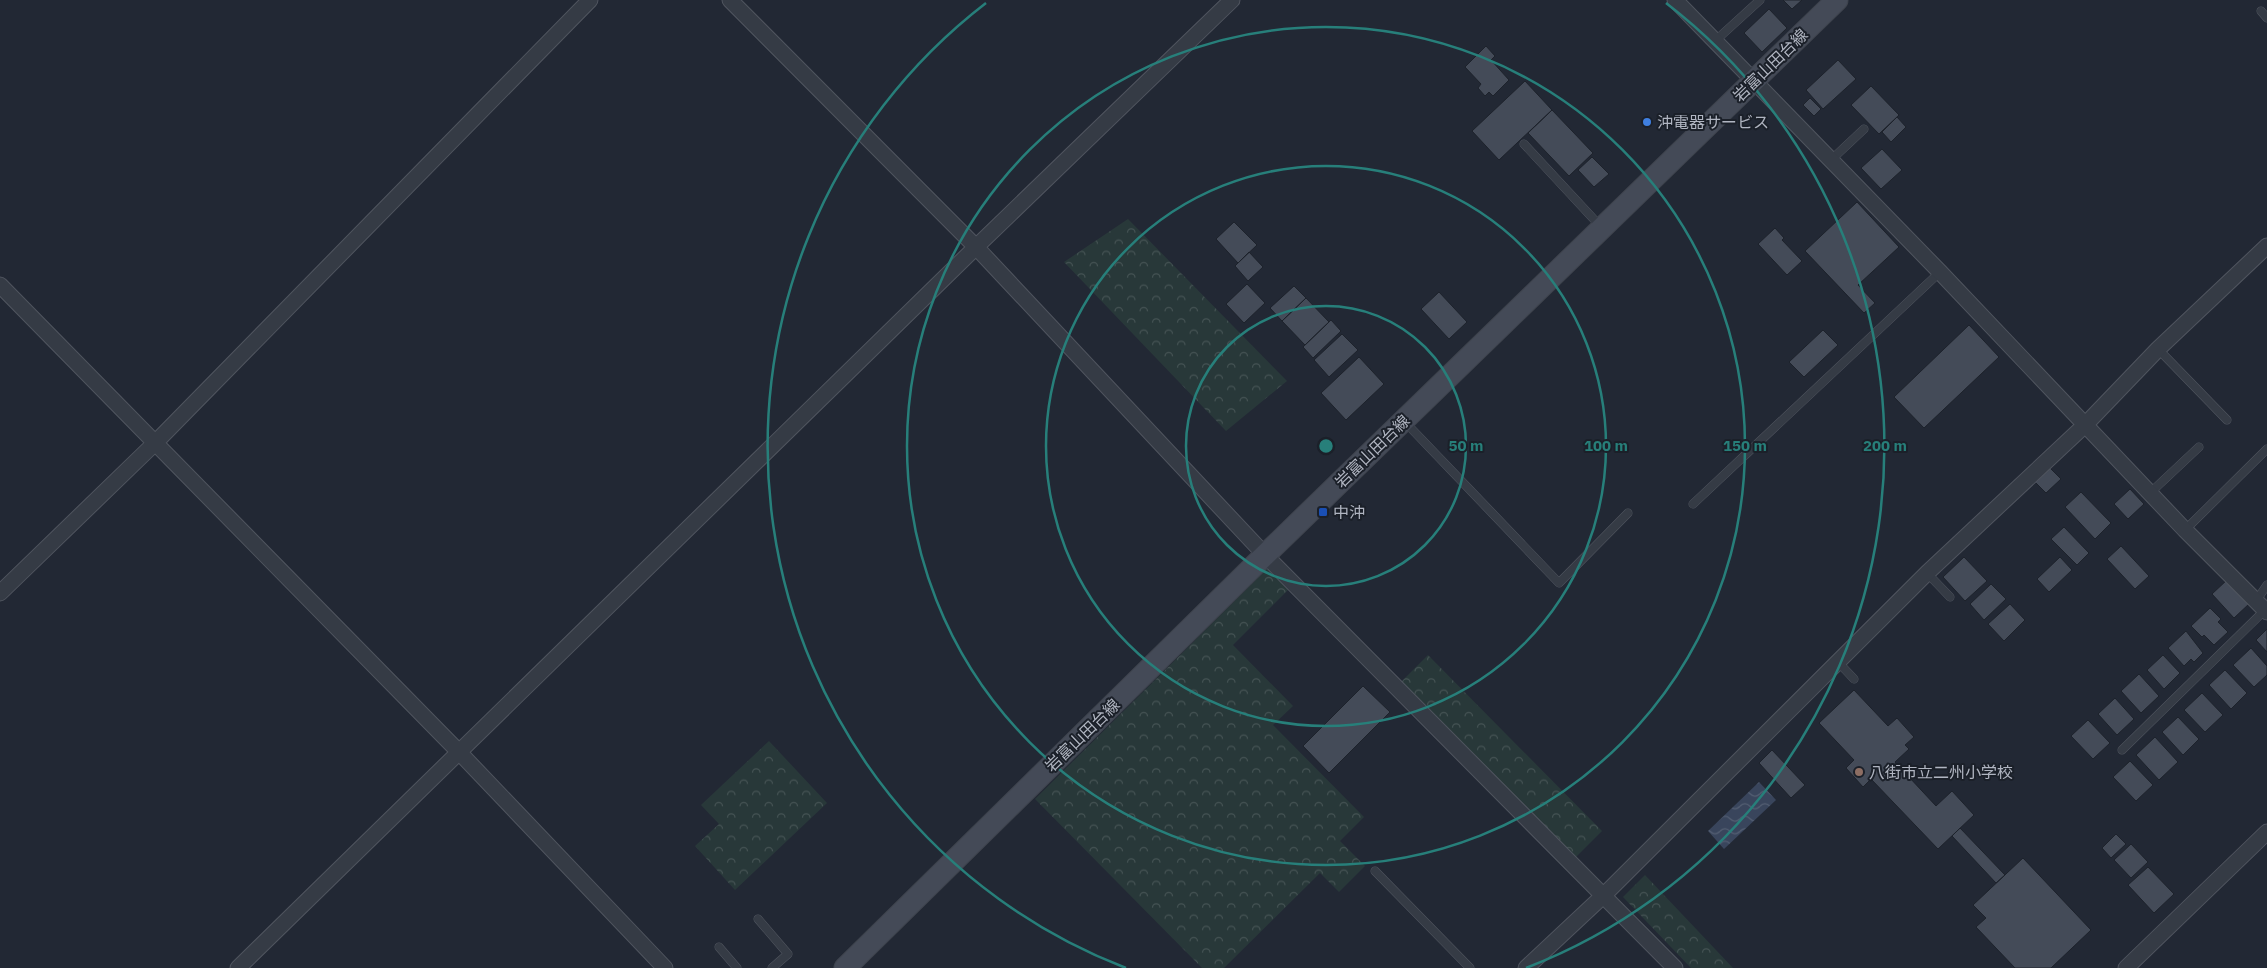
<svg xmlns="http://www.w3.org/2000/svg" width="2267" height="968" font-family="'IBM Plex Sans','Noto Sans JP',sans-serif">
<style>
.forest{fill:url(#forest-crowns)}
.water{fill:url(#water-waves)}
.building{fill:#444b58;stroke:#1d222b}
.lines{fill:none;stroke-linecap:round;stroke-linejoin:round}
.service-casing{stroke:#50555f;stroke-width:9}
.minor-casing{stroke:#50555f;stroke-width:17}
.secondary-casing{stroke:#3f444e;stroke-width:23}
.service{stroke:#353b45;stroke-width:8}
.minor{stroke:#353b45;stroke-width:15}
.secondary{stroke:#444a57;stroke-width:21}
.ring{fill:none;stroke:#277f7a;stroke-width:2.5}
.shop-dot{fill:#3f7fe0;stroke:#1b2029;stroke-width:2}
.transit-dot{fill:#1a4fb4;stroke:#1b2029;stroke-width:2}
.education-dot{fill:#8d6e63;stroke:#1b2029;stroke-width:2}
.labels{text-anchor:middle;stroke-width:4;stroke-linejoin:round;paint-order:stroke}
.street-label{font-size:16px;fill:#b0b5c1;stroke:#1b2029}
.poi-label{font-size:16px;fill:#b0b5c1;stroke:#1b2029;text-anchor:start}
.centre{fill:#277f7a;stroke:#1b2029;stroke-width:2.5}
.ring-label{font-size:15px;text-anchor:middle;font-weight:bold;fill:#277f7a;stroke:#1b2029;stroke-width:4;stroke-linejoin:round;paint-order:stroke}
</style>
<defs>
<pattern id="forest-crowns" width="20" height="18" patternUnits="userSpaceOnUse" patternTransform="scale(1.25)"><rect width="20" height="18" fill="#283839"/><path d="M2 6a3 3 0 1 1 6 0M12 15a3 3 0 1 1 6 0" fill="none" stroke="#455354"/></pattern>
<pattern id="water-waves" width="16" height="10" patternUnits="userSpaceOnUse" patternTransform="scale(1.25)"><rect width="16" height="10" fill="#39455c"/><path d="M0 5q4-4 8 0t8 0" fill="none" stroke="#535e72"/></pattern>
</defs>
<rect width="100%" height="100%" fill="#222834"/>
<path class="forest" d="M1128,219l159,162 -61,50 -162,-169z
M1268,568l21,21 -56,56 60,61 -20,19 91,92 -24,24 25,25 -26,26 -19,-19 -96,95h-22l-167,-169z
M1428,655l174,176 -27,27 -174,-176z
M769,741l58,62 -92,87 -40,-44 24,-22 -18,-19z
M1645,875l88,93h-42l-68,-71z"/>
<path class="water" d="M1759,782l17,18 -52,49 -16,-18z"/>
<path class="building" d="M1783,0h19l-10,9z
M1769,9l18,19 -25,24 -18,-19z
M1486,46l9,10 -4,4 18,20 -16,16 -4,-4 -4,4 -7,-8 3,-4 -16,-17z
M1838,60l18,19 -33,30 -17,-19z
M1525,81l27,29 -53,50 -27,-29z
M1871,86l28,29 -20,19 -28,-29z
M1810,98l11,11 -7,7 -11,-11z
M1552,110l41,43 -24,23 -41,-43z
M1897,117l9,10 -15,15 -9,-10z
M1882,149l20,21 -21,19 -20,-21z
M1592,157l17,17 -15,13 -16,-17z
M1857,202l42,45 -41,38 17,18 -11,10 -59,-62z
M1234,222l23,23 -19,18 -22,-24z
M1775,228l9,10 -2,2 20,21 -15,14 -29,-31z
M1249,252l14,15 -15,14 -13,-15z
M1247,284l18,19 -21,20 -18,-19z
M1294,286l12,12 -24,23 -12,-13z
M1439,292l28,30 -18,17 -28,-30z
M1306,298l23,24 -24,23 -23,-24z
M1331,320l10,11 -28,27 -10,-11z
M1969,325l30,32 -75,71 -30,-31z
M1823,330l15,15 -34,32 -15,-15z
M1342,334l16,16 -29,27 -15,-17z
M1359,357l25,27 -38,36 -25,-27z
M2048,466l13,13 -15,14 -13,-13z
M2130,489l14,15 -16,15 -14,-15z
M2081,492l30,31 -16,16 -30,-32z
M2064,527l25,26 -12,12 -26,-26z
M2121,546l28,30 -14,13 -28,-30z
M1964,557l23,24 -22,20 -22,-24z
M2060,557l12,13 -23,22 -12,-13z
M2228,579l22,24 -16,15 -22,-24z
M1991,584l15,15 -22,21 -14,-16z
M2010,604l15,16 -21,21 -16,-17z
M2210,608l11,11 -3,3 10,10 -14,13 -10,-10 -2,2 -11,-11z
M2267,629v23l-11,-12z
M2186,631l17,22 -9,9 -3,-3 -7,7 -16,-18z
M2251,648l16,18v9l-13,12 -21,-22z
M2163,655l17,18 -16,16 -17,-19z
M2225,670l22,23 -16,16 -22,-24z
M2139,674l20,22 -18,17 -20,-22z
M1363,686l27,26 -61,61 -26,-27z
M1854,690l34,36 9,-8 17,19 -9,8 4,4 -14,13 41,44 16,-15 22,24 -36,34 -67,-70 -8,8 -17,-19 8,-8 -35,-37z
M2202,693l21,22 -18,17 -21,-22z
M2115,698l19,21 -17,16 -19,-21z
M2178,717l21,22 -16,16 -21,-23z
M2088,720l22,23 -17,16 -22,-23z
M2155,737l23,25 -19,18 -23,-25z
M1772,750l33,35 -14,13 -32,-35z
M2130,761l23,24 -17,16 -23,-24z
M1960,828l45,47 -9,8 -44,-47z
M2116,834l10,10 -15,14 -9,-10z
M2131,844l17,18 -17,16 -17,-18z
M2023,858l68,72 -40,38h-36l-39,-41 10,-9 -13,-13z
M2148,867l26,27 -20,19 -26,-28z"/>
<g class="lines">
<g class="service-casing">
<path id="service" d="M2261,11l6,7
M1715,41l45,-41
M1524,144l77,83
M1831,160l33,-31
M2158,349l69,71
M1405,422l154,161 69,-70
M2150,493l49,-46
M1693,504l247,-232
M2185,530l82,-81
M1927,573l23,24
M2256,601l11,-16
M1838,662l16,17
M2122,750l143,-140
M1375,871l95,97
M758,919l30,35 -16,14
M719,947l18,21"/>
</g>
<g class="minor-casing">
<path id="minor" d="M730,0l246,247 289,308 410,413
M1675,0l265,272 245,258 82,82
M0,285l459,467 206,216
M0,593l155,-150 435,-443
M238,968l738,-721 256,-247
M1526,968l78,-73 323,-322 158,-148 73,-76 109,-103
M2126,968l141,-136"/>
</g>
<g class="secondary-casing">
<path id="secondary" d="M845,968l420,-413 572,-555"/>
</g>
<use href="#service" class="service"/>
<use href="#minor" class="minor"/>
<use href="#secondary" class="secondary"/>
</g>
<g class="ring">
<circle cx="1326" cy="446" r="140"/>
<circle cx="1326" cy="446" r="280"/>
<circle cx="1326" cy="446" r="419"/>
<path d="M1126 968A559 559 0 0 1 986 3M1666 3A559 559 0 0 1 1526 968"/>
</g>
<circle class="shop-dot" cx="1647" cy="122" r="5"/>
<rect class="transit-dot" x="1318" y="507" width="10" height="10" rx="2.5"/>
<circle class="education-dot" cx="1859" cy="772" r="5"/>
<g class="labels">
<g class="street-label">
<text transform="translate(1770 65) rotate(-44)" y="6">岩富山田台線</text>
<text transform="translate(1372 451) rotate(-44)" y="6">岩富山田台線</text>
<text transform="translate(1082 735) rotate(-44)" y="6">岩富山田台線</text>
</g>
<g class="poi-label">
<text x="1657" y="128">沖電器サービス</text>
<text x="1333" y="518">中沖</text>
<text x="1869" y="778">八街市立二州小学校</text>
</g>
</g>
<circle cx="1326" cy="446" r="8" class="centre"/>
<g class="ring-label">
<text x="1466" y="451">50 m</text>
<text x="1606" y="451">100 m</text>
<text x="1745" y="451">150 m</text>
<text x="1885" y="451">200 m</text>
</g>
</svg>
